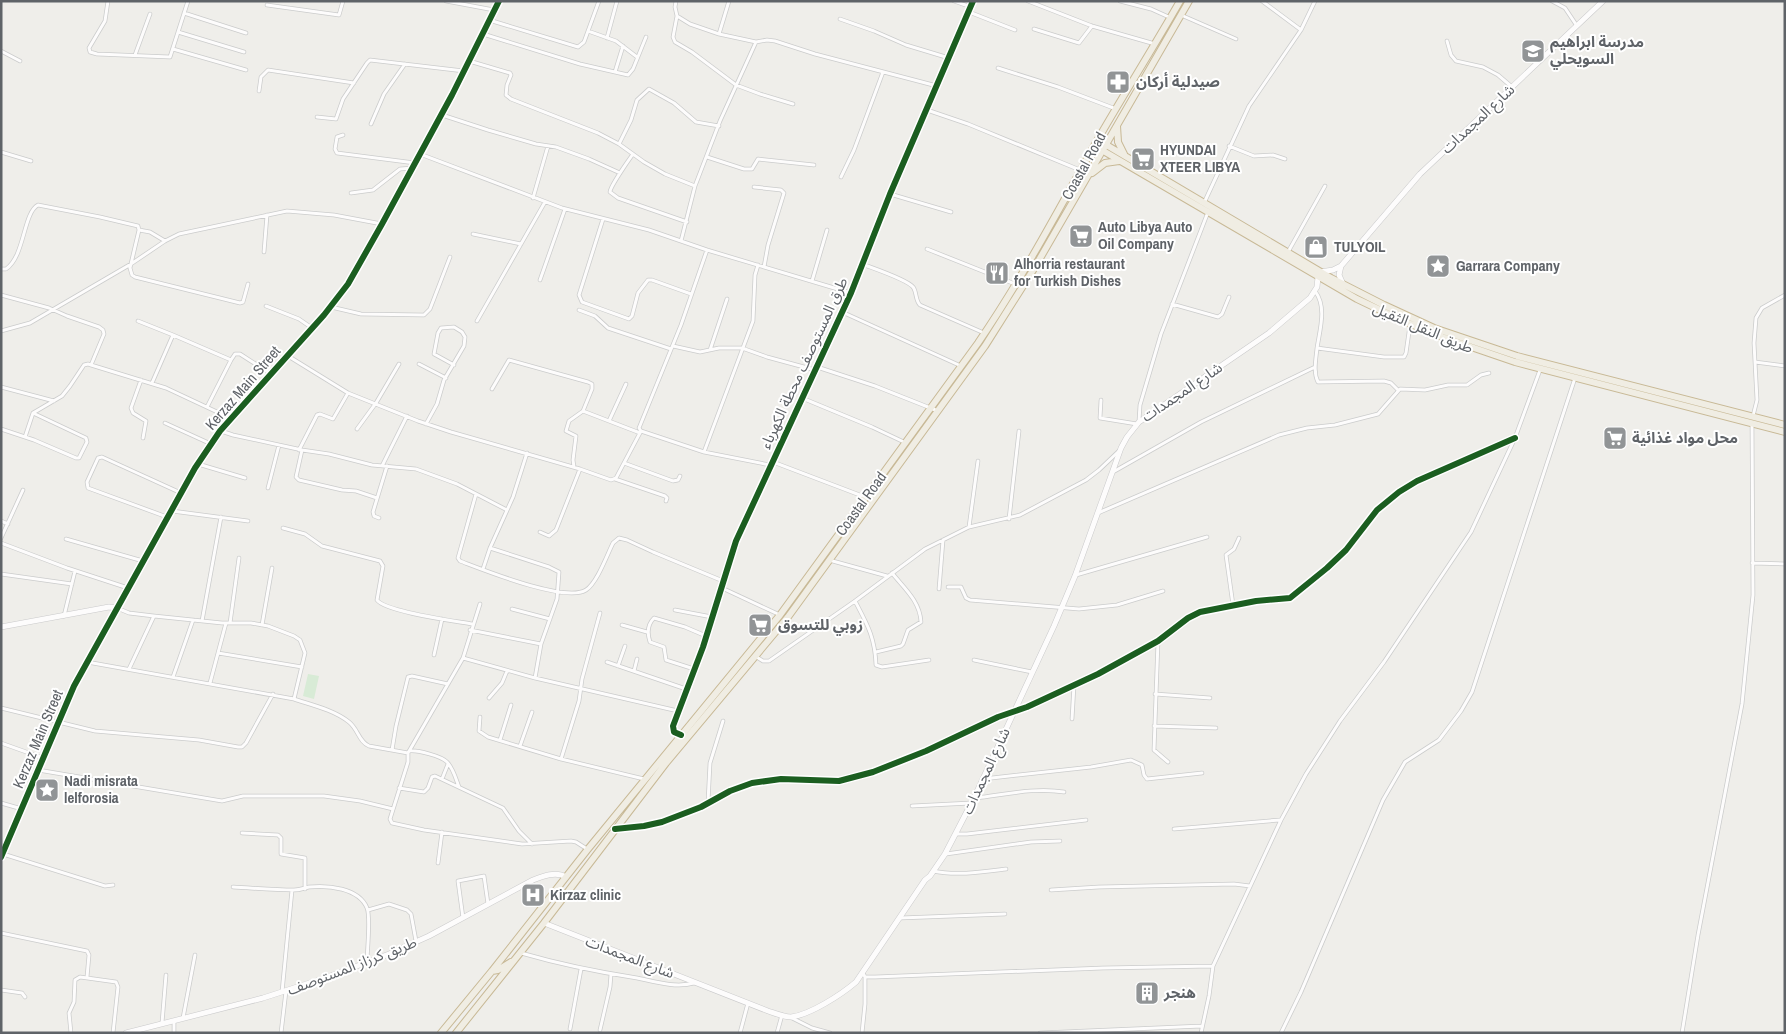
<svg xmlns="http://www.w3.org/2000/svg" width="1786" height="1034" font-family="'Archivo Narrow','Noto Sans Arabic',sans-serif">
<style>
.green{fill:#d8ebd6}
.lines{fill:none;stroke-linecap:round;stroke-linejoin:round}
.street-casing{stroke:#cbcccc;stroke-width:4.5}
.secondary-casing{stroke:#cacacb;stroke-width:6}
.highway-casing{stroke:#c8b996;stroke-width:8}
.street{stroke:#fdfcfc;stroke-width:3}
.secondary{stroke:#fdfcfc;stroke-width:5}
.highway{stroke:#f0ede3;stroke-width:6}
.cycleway-casing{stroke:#fff;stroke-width:9}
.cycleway{stroke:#1b5e20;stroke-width:6}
.labels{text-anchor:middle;stroke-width:4;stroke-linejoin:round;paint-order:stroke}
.poi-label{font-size:15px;font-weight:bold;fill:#5f6368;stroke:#fff;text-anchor:start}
.street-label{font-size:15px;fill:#5f6368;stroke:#fff}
</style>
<rect width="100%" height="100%" fill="#efeeea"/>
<path class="green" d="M308,674l11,2 -5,23 -11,-3z"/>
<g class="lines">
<g class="street-casing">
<path id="street" d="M108,1l-3,20 -16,27 1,4 7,2 73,3 18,-56
M446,1l48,9
M676,1l-1,6 2,9 -4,21 2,5 17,10 44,33 24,9 33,10
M954,1l17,6
M1028,1l64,25 63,18
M1120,1l31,8 20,9
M1262,1l39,29
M1552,1l13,7 12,18
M267,5l72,10 4,-14
M969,12l46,18
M184,13l62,20
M1181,15l55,24
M677,16l13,8 29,10 37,8 11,-2 8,1 40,13 122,32
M840,19l34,12 32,14 43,13
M489,20l89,27 6,-5 15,-41
M1034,29l45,14 13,-17
M588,31l28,10 21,16
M178,32l66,20
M483,34l97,30 48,11 5,-6 13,-32
M719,34l10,-33
M607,38l10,-37
M1447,41l4,14 5,6 27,6 15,8 14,12
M173,49l73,21
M1,51l19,10
M135,55l15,-41
M469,61l41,12 1,2 -4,10 -1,10 5,4 87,34 21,11 25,18 21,12 30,12
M998,68l60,19 58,22
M615,72l8,-26
M259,91l2,-14 7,-7 86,13
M927,110l41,14 112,46
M442,115l46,15 48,14 20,3 33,12 31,14
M317,117l19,2 7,-20 24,-36 3,-3 94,11
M371,124l13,-30 21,-30
M343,135l-6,2 -2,12 2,4 78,10
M619,144l12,-24 6,-20 12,-11 25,14 22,19 23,4
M1229,146l25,10 19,-1 12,4
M1,152l30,9
M420,154l142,54 87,22 58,20 144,43
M633,154c-5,7 -23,33 -23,38l8,6 69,24
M707,157l37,12h8l6,-10 56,6
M841,177l13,-27 29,-78
M754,187l27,3 3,3 -16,52 -4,22
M351,193l22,-3 27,-21 13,-1
M890,194l61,18
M533,198l15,-52
M1204,203l45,-97 52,-76 14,-29
M603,219l-24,76 3,7 47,17 3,-3 6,-23 10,-13h4l39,14
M139,230l11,2 15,9
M473,234l48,10
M681,241l14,-55 25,-65 36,-79
M927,249l88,35
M707,250l-26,75 -42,103 2,3 63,21 66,13
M264,252l3,-37
M1288,252l37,-66
M862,264c10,4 44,15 51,23 4,5 2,13 7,18l64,28
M1,269h5c19,-13 17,-56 32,-64l62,12 38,9 1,4 -9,38 2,7 3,2 105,26 3,-1 5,-18
M540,280l25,-71
M812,281l15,-51
M1315,291c12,16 5,38 2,57l67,9h20l2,-4 4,-28
M1,295l48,13 18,8 32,11 4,3 1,4 -13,31 -3,-1 -4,1 -14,21 -8,10 -29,17 -8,24
M1172,304l46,13 4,-3 7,-17
M266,306l33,13 13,9
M331,307l30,7 63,1 6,-6 20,-52
M579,310l16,6 13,12 63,21
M842,312l119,54
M138,321l35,14 -21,48
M477,321l68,-119
M1,331l29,-8 101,-59 34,-23 14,-7 108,-23 47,4 48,9
M173,335l58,25
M673,346l27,6 19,-4h23l25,9 48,13
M1317,348c-1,11 -4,24 1,34l66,-1 7,2 7,7
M710,350l17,-51
M288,356l60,37 70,28 33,11 129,37 31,11 5,-2 25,-47
M1755,362l30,4
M419,364l27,14
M91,365l75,23 64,30
M817,367l58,19 63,25
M141,380l-10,28 2,5 13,8 -3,17
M1,387l53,14
M492,389l17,-29 79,22 4,2v5l-9,22 57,22
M802,398l70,29 34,16
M1101,400l-1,18 37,6
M207,407l24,-47 4,-6h5l31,20
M1753,416l4,-16 -3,-57 2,-25 6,-10 23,-13
M609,421l17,-37
M1139,421l1,-16 21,-71 47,-122
M165,423l46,21
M426,424l11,-20 7,-24 20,-34 1,-9 -3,-5 -8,-5 -13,1 -3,5 -4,21 20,11
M1,429l33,11 42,18h3l8,-16 -1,-4 -53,-25
M357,429l19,-26 23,-39
M221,431l12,4 69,15 27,4 43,11 44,4 41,15 50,26
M299,450l18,-35 3,-1 13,5 15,-26
M302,450l-6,27 3,3 43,10 14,1 21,7
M704,452l49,-131 2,-46 3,-10
M773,462l92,35
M624,463l49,18 5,-1 2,-4
M198,464l47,14
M382,466l25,-50
M574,467l-1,-7 3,-24 -10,-5 3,-10 14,-10
M1113,472l88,-50 114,-55
M615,479l50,17 2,2 -1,3
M268,488l11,-43
M476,494l-18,64 2,3c24,9 105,42 126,29 11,-7 21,-35 27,-47l6,-5 8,2 26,12 70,29
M172,511l76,10
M1098,513l181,-78 28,-7 28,-3 43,-11 22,-25 25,1 23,-5h19l14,-10 8,-2
M167,517l-79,-29 -1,-6 11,-24 4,-1 79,36
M379,518l-5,-2 -1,-4 14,-46
M1009,519l10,-88
M1,521l7,3
M969,527l9,-66
M283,528l22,6 17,12 58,15 3,5 -6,34c9,12 78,21 95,24
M540,532l9,4 7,-6 24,-61
M1,538l22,-48
M66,539l77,22
M1,543l66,25 61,20
M490,548l59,19 10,5 -2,27 -16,45 -6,34
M829,560l58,16
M1752,563l33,1
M483,569l7,-21 23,-51 14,-44
M1,574l71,10
M1076,575l131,-38
M948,587h13l5,11 4,2 109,9 38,-4 46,-14
M722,588l58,27
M939,589l4,-49
M855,601c12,23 20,36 21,64l6,2 47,-7
M1233,605l-7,-50 8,-6 5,-11
M117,608l12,5 25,3 68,7h29l17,3 26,10 6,4 5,13 -11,46
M512,609l38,10
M675,610l37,7
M64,616l11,-45
M202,621l19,-104
M230,623l9,-65
M262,625l10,-57
M622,625l25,7
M470,630l71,14
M1158,641l-4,109 14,12
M876,652l25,-6 2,-2 5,-14 13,-8c-1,-21 -17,-34 -29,-49
M218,653l84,14
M434,655l8,-36
M755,656l8,5h6l86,-60 70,-52 44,-22 51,-12 66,-35 13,-10 20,-19
M463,658l17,-54
M974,660l58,12
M87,662l207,37c18,6 40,11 55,23 9,7 10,20 20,24l39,7 55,-95 72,20 143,33
M607,662l79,27
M618,666l7,-20
M129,669l25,-53
M694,669l-28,-9 -2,-13 -14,-5c-3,-9 -3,-17 4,-24l31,9 21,9
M634,671l3,-12
M173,677l20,-57
M210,683l16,-60
M1155,694l55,4
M489,698l13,-15 5,-12
M1,708l94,23 104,9 39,7h4l4,-4 27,-49
M480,717l-1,14 9,6 73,22 83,20
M1072,719l2,-34
M1154,726l62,2
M500,740l11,-35
M1,743l42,15
M520,746l12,-34
M392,750l4,-24 12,-49 4,-1 36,8
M409,751c9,-1 32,5 38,11 6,6 9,17 12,25
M408,753v9l-18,57 2,4 32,7 98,14 49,-3 5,1 11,7
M561,759l18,-58 3,-22 18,-66
M38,770l184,31 21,-5h81l36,5 33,8
M442,779l6,-15
M983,779l108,-12 40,-7 11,5 2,10 3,4 55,-6
M399,788l25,4 4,-4 4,-11 3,-1 68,32 16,23 13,13
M975,798c28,-3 60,-11 89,-6
M708,802l2,-39 13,-42
M1,803l21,6
M912,806l59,-3
M618,828l26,-2 18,-4 39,-15 29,-16 22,-8 29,-4 58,2 34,-9 53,-21 72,-34 29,-10 71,-33 60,-33 30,-23 12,-6 56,-11 34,-3 37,-30 19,-18 31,-40 22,-18 18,-11 98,-43
M1174,829l106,-9
M242,833l36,2 3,3v16l24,4v31
M956,834h11l119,-14
M3,854l102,32 8,-1
M946,854l85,-12 29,-1
M438,863l4,-31
M933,871c23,5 49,1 73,-2
M233,887c20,1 41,3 61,3 6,0 10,-2 15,-3 19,-2 50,1 58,21 4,9 0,43 0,54
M1051,890l48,-3 135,-3 16,2
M368,910l21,-6 18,6 4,4 5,27
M463,918l-5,-37 26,-5 4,28
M900,918l105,-4
M1,933l86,18 2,4 -2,22
M521,953c38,11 77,19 116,25 19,4 39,10 57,5
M863,973l2,4h10l228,-9 110,-2
M1,990l21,3 3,4
M282,992l10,-102
M790,1017l22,11 18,5
M183,1018l12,-63
M174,1021v12
M162,1023l4,-48
M570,1029l11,-60
M600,1030l10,-43 1,-13
M71,1033l-2,-20 5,-11 1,-22 5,-3 36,5 2,5 -5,46
M281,1033l5,-42
M740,1033l8,-30
M777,1033l5,-18
M862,1033l3,-29v-27
M1040,1033l162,-7
M1201,1033l8,-37 4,-30 68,-146 25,-46 34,-53 44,-59 87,-130 44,-94 25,-68
M1281,1033l20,-41 82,-192 22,-38 34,-22 22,-29 11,-19 103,-314
M1682,1033l16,-98 44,-231 11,-109 -1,-171"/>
</g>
<g class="secondary-casing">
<path id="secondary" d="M1341,266l-2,9 4,9
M1320,272l13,-2 8,-4 79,-92 183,-173
M1,627l108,-20 8,1
M681,735l-7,-3 -1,-6 30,-79 33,-106 115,-248 39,-99 83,-193
M1,857l73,-171 121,-218 25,-37 104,-116 24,-31 34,-60 70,-129 47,-94
M544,923l224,88c6,2 16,6 23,6 19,-2 51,-23 65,-35l69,-102 5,-4 15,-22 29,-56 80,-172 21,-50 46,-128 6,-11 12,-15 130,-89 41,-35 7,-11 1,-10
M126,1033l137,-35 62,-20 64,-24 40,-18 104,-56c10,-4 23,-9 33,-3"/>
</g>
<g class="highway-casing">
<path id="highway" d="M1117,126l1,16 6,12
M1103,143l228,135 53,27 50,23 83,28 268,69
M1100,149l257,150 44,21 41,17 73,25 270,70
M1092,173l13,-10 14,-2
M511,962l-13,8 -6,1 96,-122 192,-234 198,-272c43,-63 79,-130 116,-197 28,-49 58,-96 86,-145
M441,1033l51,-62
M456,1033l88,-110 122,-160 122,-146 197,-271 50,-79 154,-266"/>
</g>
<use href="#street" class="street"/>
<use href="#secondary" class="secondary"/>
<use href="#highway" class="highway"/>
<g class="cycleway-casing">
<path id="cycleway" d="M681,735l-7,-3 -1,-6 30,-79 33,-106 115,-248 39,-99 83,-193
M615,829l29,-3 18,-4 39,-15 29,-16 22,-8 29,-4 58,2 34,-9 53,-21 72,-34 29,-10 71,-33 60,-33 30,-23 12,-6 56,-11 34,-3 37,-30 19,-18 31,-40 22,-18 18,-11 98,-43
M1,857l73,-171 121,-218 25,-37 104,-116 24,-31 34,-60 70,-129 47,-94"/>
</g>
<use href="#cycleway" class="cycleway"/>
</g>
<defs>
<g id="school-square" transform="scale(1.25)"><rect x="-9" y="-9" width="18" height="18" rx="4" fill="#919496" stroke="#fff"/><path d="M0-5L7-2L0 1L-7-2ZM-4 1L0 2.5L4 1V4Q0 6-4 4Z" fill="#fff"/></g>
<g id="pharmacy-square" transform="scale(1.25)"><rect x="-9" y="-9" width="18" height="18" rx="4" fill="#919496" stroke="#fff"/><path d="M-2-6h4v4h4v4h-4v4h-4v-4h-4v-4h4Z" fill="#fff"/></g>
<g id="supermarket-square" transform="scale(1.25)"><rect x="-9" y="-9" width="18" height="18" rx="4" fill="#919496" stroke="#fff"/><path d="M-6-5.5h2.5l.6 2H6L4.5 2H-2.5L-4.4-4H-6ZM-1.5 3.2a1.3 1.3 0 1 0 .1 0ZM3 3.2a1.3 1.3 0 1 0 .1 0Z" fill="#fff"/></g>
<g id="shop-square" transform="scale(1.25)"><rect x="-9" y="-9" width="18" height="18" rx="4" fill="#919496" stroke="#fff"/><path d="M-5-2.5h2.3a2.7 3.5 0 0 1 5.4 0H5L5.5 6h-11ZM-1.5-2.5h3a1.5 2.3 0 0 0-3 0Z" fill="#fff"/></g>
<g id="sight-square" transform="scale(1.25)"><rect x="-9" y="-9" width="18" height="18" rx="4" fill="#919496" stroke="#fff"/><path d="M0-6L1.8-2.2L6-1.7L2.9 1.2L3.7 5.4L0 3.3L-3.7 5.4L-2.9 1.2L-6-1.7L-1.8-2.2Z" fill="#fff"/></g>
<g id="restaurant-square" transform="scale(1.25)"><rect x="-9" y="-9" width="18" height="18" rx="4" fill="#919496" stroke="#fff"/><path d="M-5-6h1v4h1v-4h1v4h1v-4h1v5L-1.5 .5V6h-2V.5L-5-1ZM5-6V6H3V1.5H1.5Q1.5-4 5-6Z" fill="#fff"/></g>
<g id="hospital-square" transform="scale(1.25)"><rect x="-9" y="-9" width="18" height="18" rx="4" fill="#919496" stroke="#fff"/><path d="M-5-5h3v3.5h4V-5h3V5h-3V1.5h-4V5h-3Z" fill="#fff"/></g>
<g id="building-square" transform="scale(1.25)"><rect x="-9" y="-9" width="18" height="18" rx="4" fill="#919496" stroke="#fff"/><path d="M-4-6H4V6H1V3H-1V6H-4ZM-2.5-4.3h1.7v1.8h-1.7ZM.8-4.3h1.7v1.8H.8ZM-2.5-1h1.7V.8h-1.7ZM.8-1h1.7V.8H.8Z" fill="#fff"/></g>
</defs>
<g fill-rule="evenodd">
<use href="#school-square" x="1533" y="51"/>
<use href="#pharmacy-square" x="1118" y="82"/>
<use href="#supermarket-square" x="1143" y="159"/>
<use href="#supermarket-square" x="1081" y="236"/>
<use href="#shop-square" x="1316" y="247"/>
<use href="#sight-square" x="1438" y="266"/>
<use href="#restaurant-square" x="997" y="273"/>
<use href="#supermarket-square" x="1615" y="438"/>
<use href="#supermarket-square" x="760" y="625"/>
<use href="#sight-square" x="47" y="790"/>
<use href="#hospital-square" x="533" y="895"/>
<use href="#building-square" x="1147" y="993"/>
</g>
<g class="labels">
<g class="poi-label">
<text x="1550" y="47">مدرسة ابراهيم<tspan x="1550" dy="17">السويحلي</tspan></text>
<text x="1136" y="87">صيدلية أركان</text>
<text x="1160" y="155">HYUNDAI<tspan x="1160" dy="17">XTEER LIBYA</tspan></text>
<text x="1098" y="232">Auto Libya Auto<tspan x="1098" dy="17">Oil Company</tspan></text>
<text x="1334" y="252">TULYOIL</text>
<text x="1014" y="269">Alhorria restaurant<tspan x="1014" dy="17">for Turkish Dishes</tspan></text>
<text x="1456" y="271">Garrara Company</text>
<text x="1632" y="443">محل مواد غذائية</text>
<text x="778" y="630">زوبي للتسوق</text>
<text x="64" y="786">Nadi misrata<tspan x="64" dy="17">lelforosia</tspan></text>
<text x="550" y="900">Kirzaz clinic</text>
<text x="1164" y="998">هنجر</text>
</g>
<g class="street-label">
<text transform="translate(1478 119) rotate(-43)" y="5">شارع المجمدات</text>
<text transform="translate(1084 166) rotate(-61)" y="5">Coastal Road</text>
<text transform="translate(1423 328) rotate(23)" y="5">طريق النقل الثقيل</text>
<text transform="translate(804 363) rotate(-65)" y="5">طرق المستوصف محطة الكهرباء</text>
<text transform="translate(243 388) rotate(-49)" y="5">Kerzaz Main Street</text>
<text transform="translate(1182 392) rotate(-34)" y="5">شارع المجمدات</text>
<text transform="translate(861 504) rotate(-54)" y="5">Coastal Road</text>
<text transform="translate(38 739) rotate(-67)" y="5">Kerzaz Main Street</text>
<text transform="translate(986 771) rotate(-65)" y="5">شارع المجمدات</text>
<text transform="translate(630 957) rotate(21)" y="5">شارع المجمدات</text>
<text transform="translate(352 966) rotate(-21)" y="5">طريق كرزاز المستوصف</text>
</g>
</g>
<rect width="1786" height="1034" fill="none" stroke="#5f6368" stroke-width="5"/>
</svg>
